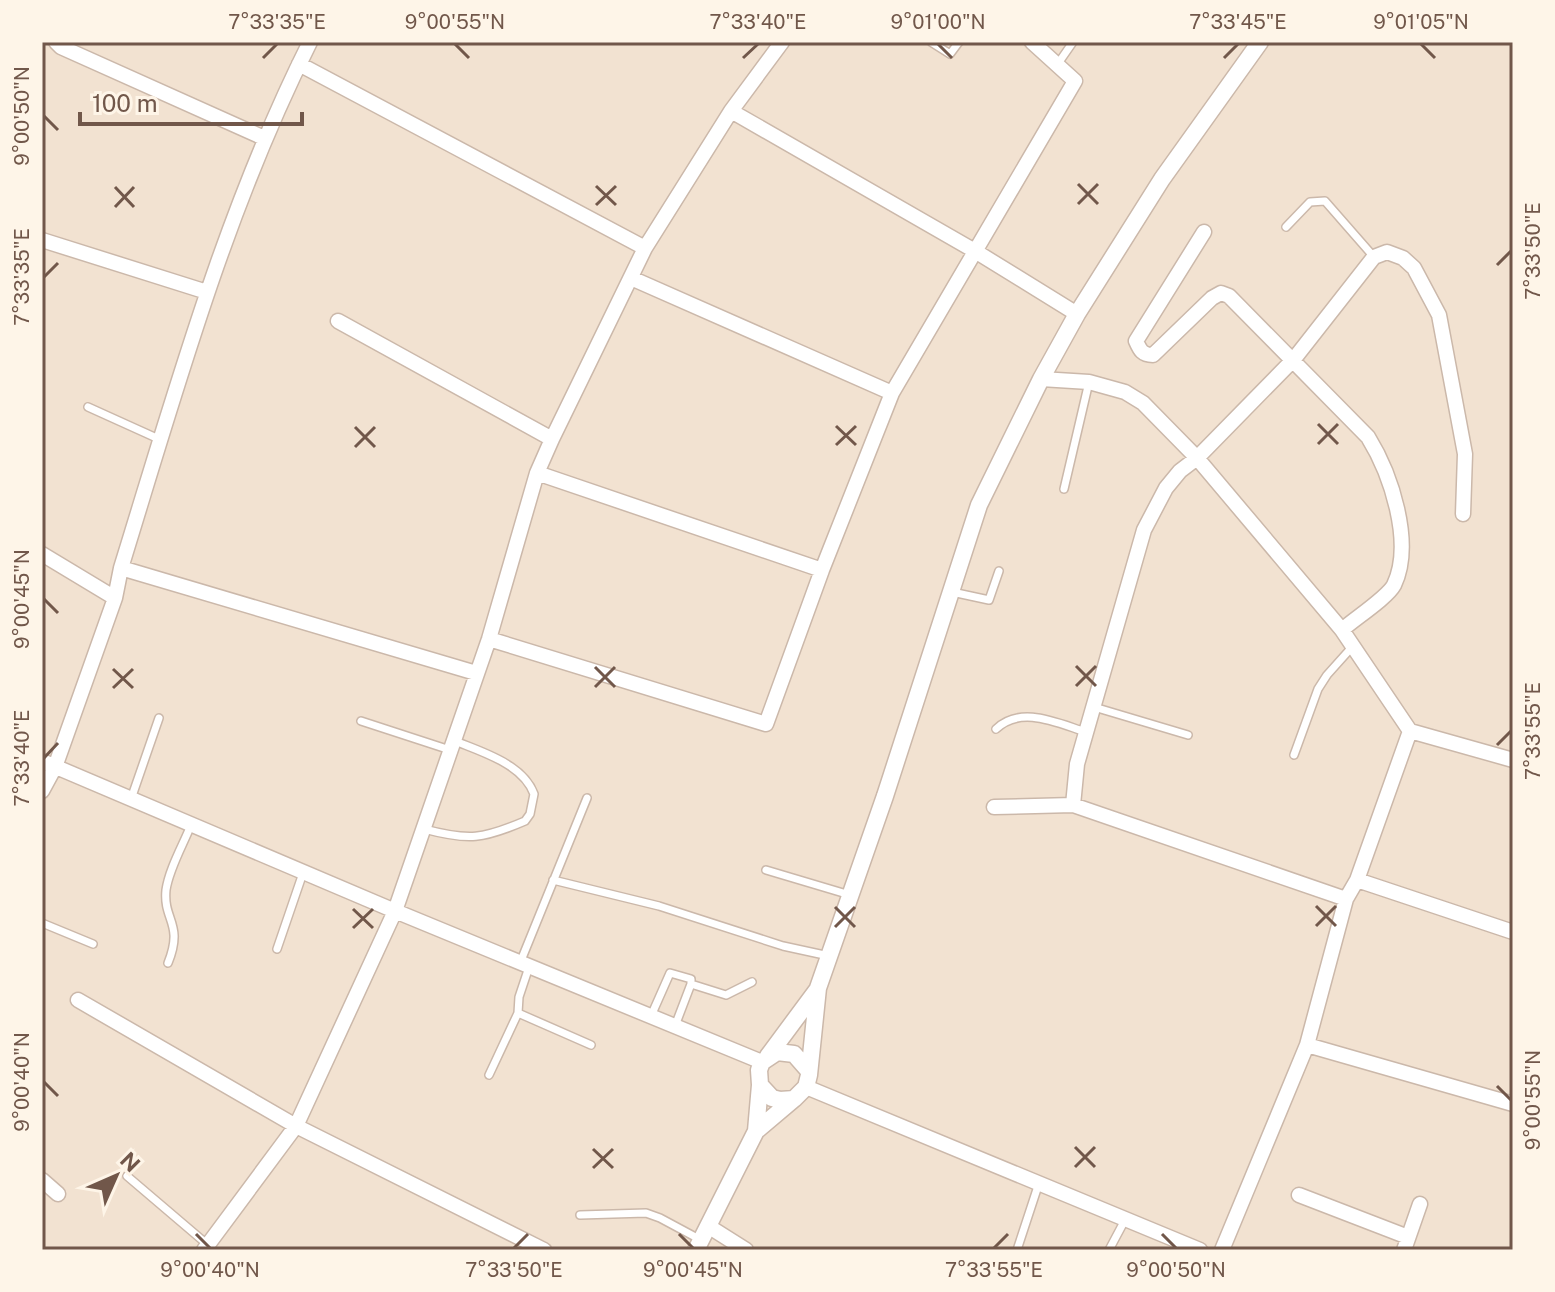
<svg xmlns="http://www.w3.org/2000/svg" width="1555" height="1292" font-family="'Public Sans',sans-serif">
<style>
.residential{fill:#f2e2d1}
.lines{fill:none;stroke-linecap:round;stroke-linejoin:round}
.service-casing{stroke:#cbb8aa;stroke-width:10}
.minor-casing{stroke:#cbb8aa;stroke-width:17}
.tertiary-casing{stroke:#cbb8aa;stroke-width:19}
.service{stroke:#fff;stroke-width:7}
.minor{stroke:#fff;stroke-width:14}
.tertiary{stroke:#fff;stroke-width:16}
.ticks{fill:none;stroke:#71574a;stroke-width:3}
.neatline{fill:none;stroke:#71574a;stroke-width:3}
.ticks-label{font-size:20px;text-anchor:middle;fill:#71574a}
</style>
<rect width="100%" height="100%" fill="#fbf1e2"/>
<path class="residential" d="M42,42h1471v1208h-1471z"/>
<g class="lines">
<g class="service-casing">
<path id="service" d="M931,42l19,12 9,-12
M1057,65l16,-23
M1286,227l24,-25 15,-1 49,56
M88,407l73,33
M1064,489l25,-107
M952,592l37,8 10,-29
M1094,707l94,28
M361,721l89,29
M996,729c25,-24 61,-6 90,3
M1294,755l24,-66 9,-14 26,-29
M131,799l28,-81
M424,829c45,12 59,10 101,-8l5,-7 4,-20c-11,-30 -52,-42 -79,-53
M766,870l84,25
M553,880l106,26 124,40 46,10
M42,923l51,21
M277,949l26,-76
M168,963c16,-40 -5,-42 -2,-73 3,-21 17,-45 25,-65
M520,963l67,-165
M691,984l35,11 26,-13
M518,1013l73,32
M651,1016l19,-43 21,6v5l-16,42
M489,1075l29,-62 1,-16 10,-30
M127,1176l81,69
M580,1215l66,-2 14,5 41,22
M1017,1250l22,-67
M1109,1250l17,-32"/>
</g>
<g class="minor-casing">
<path id="minor" d="M56,42l5,5 203,91
M299,64l346,184
M731,111l244,140 102,63
M1204,232l-68,109c4,9 6,14 17,14l59,-57 9,-5 8,3 139,141c23,37 46,106 26,148 -7,13 -40,34 -52,45
M42,240l165,52
M631,278l261,115
M338,321l214,118
M1041,379l48,3 36,10 18,11 54,55 145,172 68,101 103,29
M537,473l285,97
M42,554l73,44
M121,568l355,105
M489,639l277,85 56,-154 70,-177 183,-312 -43,-39
M42,761l353,150 367,151
M42,791l13,-24 60,-169 6,-30c55,-178 105,-359 189,-526
M994,807l79,-2
M1357,880l156,52
M1346,899l-273,-94 4,-41 67,-234 22,-42 14,-17 17,-13 97,-99 80,-102 13,-5 16,6 11,10 25,47 26,139 -2,60
M78,1000l218,126 248,124
M1307,1045l206,59
M806,1087l394,163
M42,1180l16,14
M1299,1195l109,42
M708,1226l38,24
M204,1250l92,-124 99,-215 94,-272 48,-166 15,-34 93,-191 86,-137 51,-69
M1222,1250l85,-205 39,-146 11,-19 53,-149
M1404,1250l16,-46"/>
</g>
<g class="tertiary-casing">
<path id="tertiary" d="M768,1056l49,-66
M808,1070l-14,-16 -17,-2 -15,10 -3,8 1,15 12,13 8,2 14,-1 12,-12 3,-12 9,-87 67,-192 94,-291 62,-126 36,-65 85,-135 98,-137
M756,1131l38,-32
M696,1250l60,-119 4,-46"/>
</g>
<use href="#service" class="service"/>
<use href="#minor" class="minor"/>
<use href="#tertiary" class="tertiary"/>
</g>
<path class="ticks" d="M455,44l14,14M938,44l14,14M1421,44l14,14M263,58l14,-14M743,58l15,-14M1224,58l14,-14M44,116l14,14M1078,184l20,20M596,186l20,19M115,187l19,20M1078,204l20,-20M596,205l20,-19M115,207l19,-20M1497,265l14,-14M44,277l14,-14M1318,424l20,20M836,426l20,19M355,427l20,20M1318,444l20,-20M836,445l20,-19M355,447l20,-20M44,599l14,14M1076,666l20,20M595,667l20,20M113,669l20,19M1076,686l20,-20M595,687l20,-20M113,688l20,-19M1497,745l14,-14M44,758l14,-15M1316,906l20,20M835,907l20,20M353,909l20,19M1316,926l20,-20M835,927l20,-20M353,928l20,-19M44,1082l14,14M1497,1086l14,14M1075,1147l20,20M593,1149l20,19M1075,1167l20,-20M593,1168l20,-19M196,1234l14,14M679,1234l14,14M1162,1234l14,14M514,1248l14,-14M994,1248l14,-14"/>
<rect width="1555" height="1292" fill="none" stroke="#fef5e8" stroke-width="88"/>
<g transform="translate(116 1176) rotate(45)" stroke="#fef5e8" stroke-width="6" paint-order="stroke">
<path d="M0-6L14 30L0 20L-14 30Z" fill="#71574a"/>
<text y="-12" font-size="22" font-weight="bold" text-anchor="middle" fill="#71574a">N</text>
</g>
<path d="M80 112v12h222v-12" fill="none" stroke="#71574a" stroke-width="4"/>
<text x="92" y="112" font-size="24" fill="#71574a" stroke="#fef5e8" stroke-width="6" paint-order="stroke">100 m</text>
<rect x="44" y="44" width="1467" height="1204" class="neatline"/>
<g class="ticks-label">
<text x="277" y="29">7°33'35"E</text>
<text x="455" y="29">9°00'55"N</text>
<text x="758" y="29">7°33'40"E</text>
<text x="938" y="29">9°01'00"N</text>
<text x="1238" y="29">7°33'45"E</text>
<text x="1421" y="29">9°01'05"N</text>
<text transform="translate(22 116) rotate(-90)" y="7">9°00'50"N</text>
<text transform="translate(1533 251) rotate(-90)" y="7">7°33'50"E</text>
<text transform="translate(22 277) rotate(-90)" y="7">7°33'35"E</text>
<text transform="translate(22 599) rotate(-90)" y="7">9°00'45"N</text>
<text transform="translate(1533 731) rotate(-90)" y="7">7°33'55"E</text>
<text transform="translate(22 758) rotate(-90)" y="7">7°33'40"E</text>
<text transform="translate(22 1082) rotate(-90)" y="7">9°00'40"N</text>
<text transform="translate(1533 1100) rotate(-90)" y="7">9°00'55"N</text>
<text x="210" y="1277">9°00'40"N</text>
<text x="514" y="1277">7°33'50"E</text>
<text x="693" y="1277">9°00'45"N</text>
<text x="994" y="1277">7°33'55"E</text>
<text x="1176" y="1277">9°00'50"N</text>
</g>
</svg>
